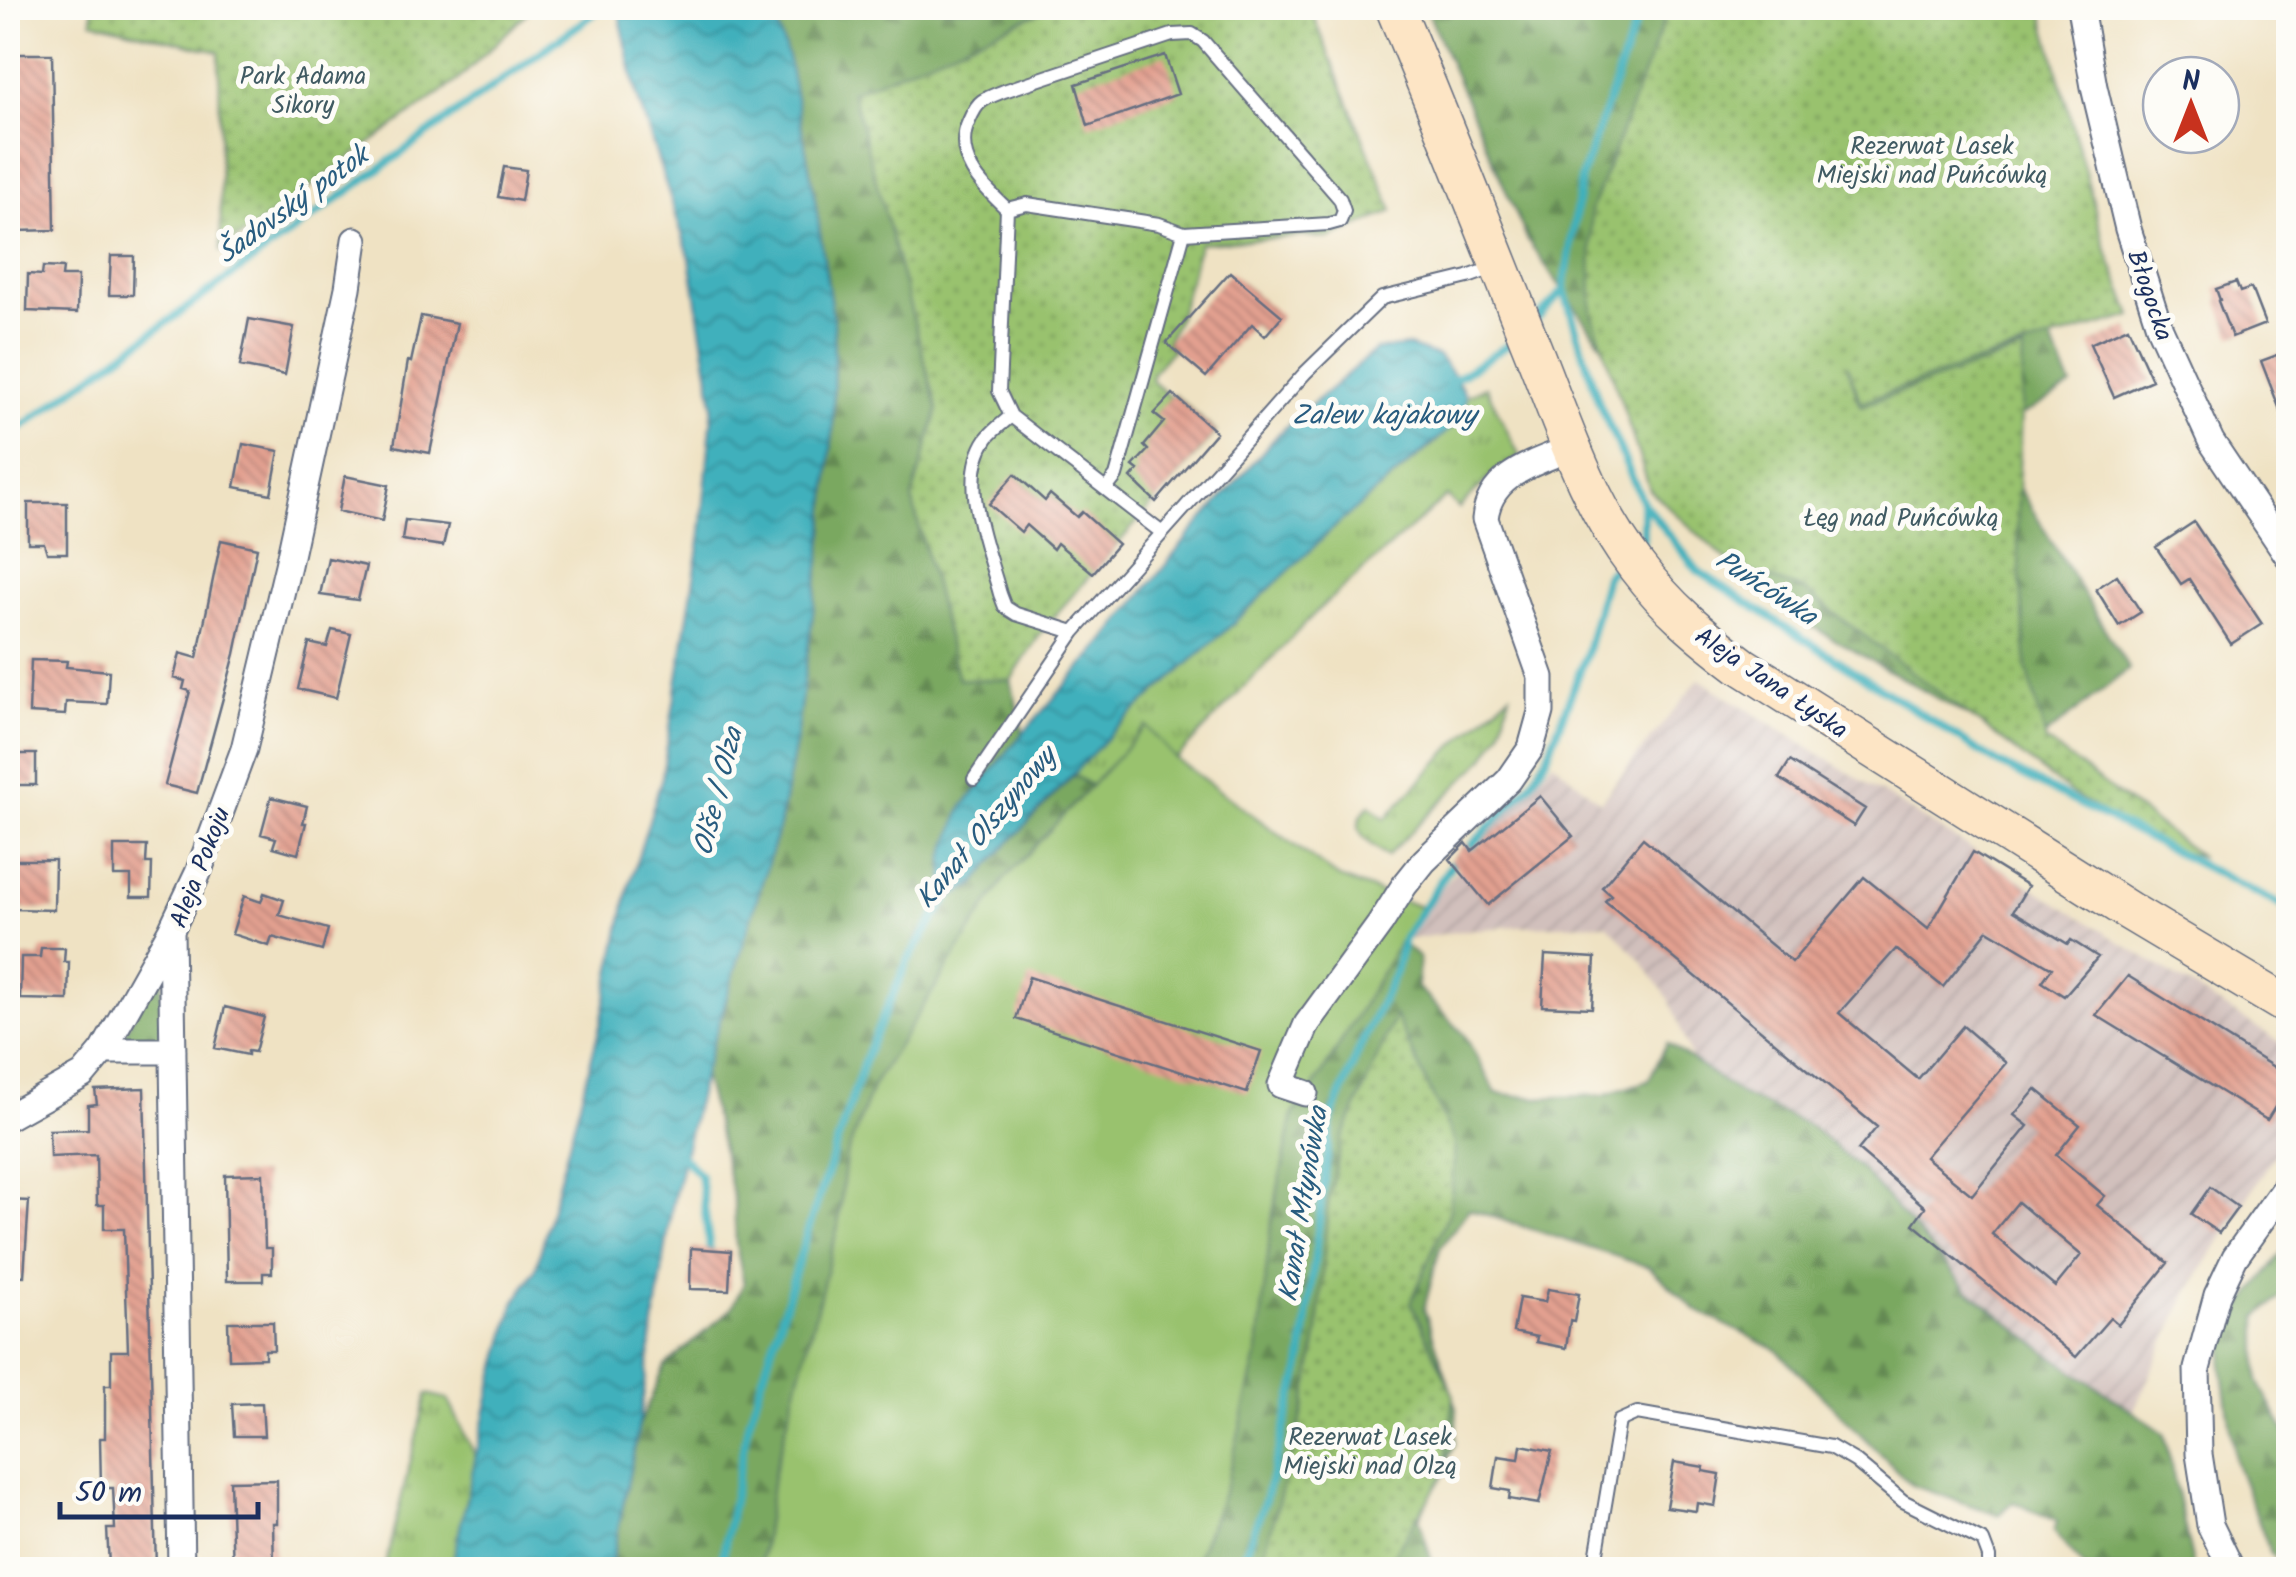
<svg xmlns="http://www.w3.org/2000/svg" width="2296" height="1577" font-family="Kalam,sans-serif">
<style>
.industrial{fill:url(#industrial-furrows)}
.grass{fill:url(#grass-tufts);stroke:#5a7866;stroke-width:2.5}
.forest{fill:url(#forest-firs);stroke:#4a6c60;stroke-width:2.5}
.park{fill:url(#park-dots);stroke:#5a7866;stroke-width:2.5}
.pitch{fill:#99c26e;stroke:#5a7866;stroke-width:2.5}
.water{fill:url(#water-waves);stroke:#2e708d;stroke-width:2.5}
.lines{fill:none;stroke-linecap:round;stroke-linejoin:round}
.stream{stroke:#41b0bc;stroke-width:8}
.building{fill:url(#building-back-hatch);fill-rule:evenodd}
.lane-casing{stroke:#656e81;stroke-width:16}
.street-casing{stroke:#656e81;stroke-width:29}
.secondary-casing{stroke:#656e81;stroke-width:41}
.lane{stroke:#fff;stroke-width:12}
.street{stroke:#fff;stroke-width:25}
.secondary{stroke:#fde5c5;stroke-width:38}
.labels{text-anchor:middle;stroke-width:10;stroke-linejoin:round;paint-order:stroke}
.park-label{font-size:25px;fill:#415b63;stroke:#fdfcf7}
.street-label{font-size:25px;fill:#1b2f5e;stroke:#fdfcf7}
.water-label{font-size:28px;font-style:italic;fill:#285c7f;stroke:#fdfcf7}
</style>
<defs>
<pattern id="industrial-furrows" width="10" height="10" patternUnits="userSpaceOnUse" patternTransform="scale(2.5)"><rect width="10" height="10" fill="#d1c0bc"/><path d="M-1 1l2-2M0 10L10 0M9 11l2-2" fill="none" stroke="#b3a5a4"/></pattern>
<pattern id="grass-tufts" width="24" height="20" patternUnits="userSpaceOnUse" patternTransform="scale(2.5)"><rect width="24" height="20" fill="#99c26e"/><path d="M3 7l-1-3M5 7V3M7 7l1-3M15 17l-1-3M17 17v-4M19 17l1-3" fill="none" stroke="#7c9e5e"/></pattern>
<pattern id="forest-firs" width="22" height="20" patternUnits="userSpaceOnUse" patternTransform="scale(2.5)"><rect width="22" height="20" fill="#7aa861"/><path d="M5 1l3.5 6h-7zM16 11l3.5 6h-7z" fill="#638953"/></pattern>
<pattern id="park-dots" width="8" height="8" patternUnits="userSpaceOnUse" patternTransform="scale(2.5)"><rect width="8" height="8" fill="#99c26e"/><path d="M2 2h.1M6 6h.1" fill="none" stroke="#7c9e5e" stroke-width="1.8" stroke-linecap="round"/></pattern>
<pattern id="water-waves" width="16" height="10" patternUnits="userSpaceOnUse" patternTransform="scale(2.5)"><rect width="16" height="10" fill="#41b0bc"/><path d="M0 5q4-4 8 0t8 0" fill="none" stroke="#36909c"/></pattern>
<pattern id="building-back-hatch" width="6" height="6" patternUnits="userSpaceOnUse" patternTransform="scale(2.5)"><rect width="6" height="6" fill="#e3a090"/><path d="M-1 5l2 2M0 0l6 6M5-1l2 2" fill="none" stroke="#b78379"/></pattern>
</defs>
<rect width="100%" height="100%" fill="#fdfcf7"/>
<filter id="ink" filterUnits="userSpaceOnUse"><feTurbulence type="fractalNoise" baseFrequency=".01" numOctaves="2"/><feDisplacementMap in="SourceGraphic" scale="20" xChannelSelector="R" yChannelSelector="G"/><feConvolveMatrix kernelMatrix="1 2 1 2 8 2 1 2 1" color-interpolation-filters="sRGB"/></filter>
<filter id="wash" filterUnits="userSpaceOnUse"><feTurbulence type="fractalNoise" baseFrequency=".0048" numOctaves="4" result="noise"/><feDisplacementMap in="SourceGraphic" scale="40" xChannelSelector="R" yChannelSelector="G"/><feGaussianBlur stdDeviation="2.25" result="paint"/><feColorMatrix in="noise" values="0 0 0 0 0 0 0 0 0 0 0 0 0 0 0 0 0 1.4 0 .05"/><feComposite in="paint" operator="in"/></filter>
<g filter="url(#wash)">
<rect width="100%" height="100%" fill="#efe2c3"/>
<path class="industrial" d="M1699,679l589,368v86l-102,163 -53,116 -87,-60 -79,-63 -105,-120 -52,-43 -68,-31 -50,-35 -23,-61 -29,-40 -33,-35 -88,2 -51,4 -68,11 23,-33 130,-147 47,41z"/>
<path class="grass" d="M1486,387l34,70 -26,16 -35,35 -12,-12 -129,114 -142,149 -143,58 83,-89 110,-98 114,-108 97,-81 27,-33 2,-12z
M1510,694l-9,38 -17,27 -97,97c-20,-14 -42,-27 -17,-51l15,14 65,-70z
M427,1394l21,5 28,58 -25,112h-67z"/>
<path class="forest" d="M771,8h279l-197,85 85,317 -26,88 46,181 53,1 12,53 -62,76 -16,92 28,-16 30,-36 71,-74 17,11 -88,95 -130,204 -27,72 -8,70 -65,250 -13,92 -150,1 29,-145 26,-59 65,-56 14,-26 -8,-39 -2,-42 -15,-68 -16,-60 76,-249 17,-88 28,-207 9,-103 1,-103 -21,-138 -25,-130z
M1426,8h605l14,320 27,58 -85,49 142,234 -102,81 -242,-139 -56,-50 -127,-216 -74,-104z
M1400,941l19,17 -2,29 47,47 32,59 41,5 67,-3 44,-14 19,-38 75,52 68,31 51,43 106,120 79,63 118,81 30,136h-108l-32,-37 3,-11 -44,-19 -14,13 -88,-30 -133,-134 -82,-41 -47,-43 -180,-58 -29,39 -16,61 33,99 -2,36 -36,74 15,51 -242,1 35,-87 44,-260 22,-109 29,-40z
M153,978h9l-1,62h-40z
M2288,1244v48l-30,24v65l30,56v130l-17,-13 -36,-94 -13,-95 6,-39z"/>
<path class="park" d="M92,8h440l-75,73 -236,170 -2,-199 -127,-31z
M1050,8h260l83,203 -64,28 -20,-3 -109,7 -21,73 -13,27 7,6 -20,23 -2,8 19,17 4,-3 42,38 -172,196 -33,52 -53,-1 -46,-181 26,-88 -86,-318z
M1669,8h372l64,238 27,70 -154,45 -117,41 -14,-37 14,41 162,-56 -6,181 10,137 19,73 155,116 -38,-8 -92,-56 -267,-203 -71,-24 -83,-76 -58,-177 -1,-103z
M1395,1016l60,127 -5,66 -39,94 43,93 -10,78 -59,95h-129l10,-22 39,-142 13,-73 10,-128 14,-64z"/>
<path class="pitch" d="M1146,726l30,33 163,119 84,30 -23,33 -78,133 -29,40 -22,109 -13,128 -31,132 -35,86 -432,1 13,-93 65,-250 8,-70 27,-72 130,-204z"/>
<path class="water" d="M618,8h153l17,49 25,130 21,138 -1,103 -9,103 -28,207 -17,88 -76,249 -31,131 -33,219 -29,144h-159l39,-177 24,-88 22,-36 65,-246 27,-132 34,-113 39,-243 12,-131 -23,-145 -53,-162z
M1408,346l30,10 18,22 10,18 -2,12 -8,16 -116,98 -114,108 -110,98 -113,121 -30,36 -28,17 -1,-44 17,-49 62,-76 79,-89 90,-112 87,-99 96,-83z"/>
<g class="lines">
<path class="stream" d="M1641,8l-60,170 -17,112 35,113 44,99 55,69 298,191 292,147
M1534,322l30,-32
M1449,383l56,-36 11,-9
M8,437l594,-429
M1634,548l9,-8v-38
M1470,847l59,-61 18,-29 39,-102 20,-79 14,-14
M678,1152l22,23 11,84
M720,1570l27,-142 61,-198 59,-177 41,-93 41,-64
M1239,1570l26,-70 36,-133 31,-250 29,-72 34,-73 9,-34 48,-75"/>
</g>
<g id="blocks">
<path class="building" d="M17,54h35l3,176 -39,1z
M1165,55l13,39 -90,32 -12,-42z
M504,167l22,3 -5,31 -23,-4z
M111,256h23l-1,39h-24z
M43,267l20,1 -1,8h16l-1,37 -50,-2 1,-37 14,1z
M1230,272l52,44 -17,20 -13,-12 -46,53 -40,-34z
M2236,282l4,10 11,-4 14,36 -33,13 -14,-36 2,-1 -4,-11z
M421,316l36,7 -27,130 -36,-7 14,-85 3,1z
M249,319l45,8 -9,48 -45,-9z
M2128,327l24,53 -38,17 -24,-53z
M2288,351v77h-1l-26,-67z
M1173,394l43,38 -60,70 -25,-24 7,-8 -5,-4 15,-16 -4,-4 20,-24 -10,-8z
M243,444l36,7 -8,43 -36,-7z
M1015,474l30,27 5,-7 27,23 5,-5 36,32 -25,29 -36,-30 -4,6 -27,-24 -5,7 -32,-28z
M345,476l44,9 -7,36 -44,-10z
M28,503h39v50h-20l-3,-10h-16z
M405,520l43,5 -5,21 -41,-6z
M2194,522l68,102 -31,20 -42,-65 -8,5 -25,-37z
M221,540l36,8 -22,106 -38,139 -32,-8 25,-94 -7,-2 2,-8 -11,-3 6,-25 17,5z
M328,558l38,8 -8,34 -38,-5z
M2117,575l24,37 -22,14 -23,-37z
M332,630l19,4 -15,64 -38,-9 11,-46 18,4z
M31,660l36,1 -1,6 43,4 -2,33 -41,-2 -1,13 -36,-2z
M8,754h28v31h-28z
M1790,761l75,48 -11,17 -75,-48z
M1540,796l33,40 -85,69 -38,-46 16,-16 6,8z
M271,797l36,9 -4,17h3l-8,31 -25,-7 3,-9 -15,-4z
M1643,838l149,124 72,-85 64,52 45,-77 55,34 -15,25 55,33 3,-4 27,17 -34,39 -22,-14 10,-14 -64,-38 -45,57 -47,-38 -57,64 79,66 45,-53 43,37 -81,94 47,38 56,-69 -14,-11 22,-26 44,36 -24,30 49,41 -8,9 71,58 -50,62 -8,-7 -34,39 -163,-133 12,-17 -67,-57 19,-23 -272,-226 6,-6 -9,-8zM2018,1202l63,53 -26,32 -63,-53z
M114,846h33l-1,17h6l-1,34h-20v-21h-17z
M13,860h42l-1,50 -41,-1z
M264,893l20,7 -5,15 49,14 -6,22 -50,-14 -3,9 -37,-12 12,-38 17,6z
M41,948h24l-1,14h5l-1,38 -48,-1 1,-42h19z
M1545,955l50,3 -3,50 -50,-2z
M2128,976l160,100v10l-21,34 -171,-105z
M1029,977l232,74 -14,42 -231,-74z
M225,1007l39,10 -9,35 -7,-1v4l-33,-7z
M144,1088l12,482h-40v-5h-7l-2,-36h8l-2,-41h-12l-1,-50h5v-53h6v-34h17l-4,-122h-20v-24h-7l-1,-50 -46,2 -1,-27 39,-1v-24l9,-1 -2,-14z
M263,1174l2,74h7v25h-9v8h-36l-2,-106z
M2210,1187l28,20 -19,26 -28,-19z
M8,1200l21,1 -5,75 -16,-1z
M691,1248l40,3 -2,39 -39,-1z
M1548,1289l31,5 -5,28 -4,-1 -4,27 -30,-6 1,-5 -24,-5 6,-34 26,4z
M228,1322h45l1,28h-9v8l-36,1z
M262,1403l2,33h-30l-2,-32z
M1521,1445l31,6 -13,53 -30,-5 1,-8 -17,-3 5,-32 21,3z
M1674,1462l30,5 -1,4 17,3 -5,32 -18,-3 -1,8 -30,-4z
M277,1480v43h-4l1,47h-41l-3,-89z"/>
</g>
</g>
<g filter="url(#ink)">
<use href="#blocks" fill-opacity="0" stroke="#656e81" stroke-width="2.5"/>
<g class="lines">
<g class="lane-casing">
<path id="lane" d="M1007,209l20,-5 132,20 25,9
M1011,416c-8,7 -18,14 -24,22 -30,43 1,110 13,156l5,13 11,7 58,18
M1106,489l10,-13 68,-243 145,-9 11,-3 4,-10 -4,-12 -137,-158 -11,-7 -20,1 -168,56c-7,3 -16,6 -22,10 -6,4 -10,13 -13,20 -17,36 13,65 38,88l-8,182 12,25 150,116
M974,779l100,-147 231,-259 77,-75 86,-21 30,-11
M1594,1570l25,-149 18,-8 194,34 24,14 48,40 80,40 6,16v13"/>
</g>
<g class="street-casing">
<path id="street" d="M2080,8l14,79 34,142 32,100 51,112 77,115
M171,930l10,640
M103,1051h70
M1305,1093l-24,-8 26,-61 73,-100 24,-38 20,-25 85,-81 22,-32 10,-36v-35l-56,-158c4,-45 50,-56 86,-71
M8,1117l75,-42 20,-24 68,-121 27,-57 46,-124 44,-184 60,-277 7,-48
M2232,1570l-22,-45 -11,-71 -2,-85 20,-74 18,-38 53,-74"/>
</g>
<g class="secondary-casing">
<path id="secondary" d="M1395,8c46,110 90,221 134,332 32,78 56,160 108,227 30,40 65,69 105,99l387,245 159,95"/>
</g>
<use href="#lane" class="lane"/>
<use href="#street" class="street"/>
<use href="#secondary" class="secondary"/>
</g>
</g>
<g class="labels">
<g class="park-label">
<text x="303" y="84">Park Adama<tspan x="303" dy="29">Sikory</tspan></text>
<text x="1932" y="154">Rezerwat Lasek<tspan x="1932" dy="29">Miejski nad Puńcówką</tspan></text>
<text x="1901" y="526">Łęg nad Puńcówką</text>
<text x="1370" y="1445">Rezerwat Lasek<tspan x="1370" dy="29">Miejski nad Olzą</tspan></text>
</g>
<g class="street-label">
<text transform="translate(2151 295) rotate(71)" y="9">Błogocka</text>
<text transform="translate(1772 682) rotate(34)" y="9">Aleja Jana Łyska</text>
<text transform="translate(199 867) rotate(-69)" y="9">Aleja Pokoju</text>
</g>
<g class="water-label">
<text transform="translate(292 204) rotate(-36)" y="10">Šadovský potok</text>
<text x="1384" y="424">Zalew kajakowy</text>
<text transform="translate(1767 587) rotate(33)" y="10">Puńcówka</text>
<text transform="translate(717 791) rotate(-76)" y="10">Olše / Olza</text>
<text transform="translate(985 827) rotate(-50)" y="10">Kanał Olszynowy</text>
<text transform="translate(1302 1204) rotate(-81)" y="10">Kanał Młynówka</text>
</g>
</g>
<rect width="2296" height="1577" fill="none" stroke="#fdfcf7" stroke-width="40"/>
<g transform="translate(2191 105)"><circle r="48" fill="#fdfcf7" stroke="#a3aaba" stroke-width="2.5"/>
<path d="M0-8L18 38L0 25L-18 38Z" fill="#c8321e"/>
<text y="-15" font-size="28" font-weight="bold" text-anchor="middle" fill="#1b2f5e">N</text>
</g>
<path d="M60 1502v15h198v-15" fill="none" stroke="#1b2f5e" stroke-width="5"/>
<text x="75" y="1502" font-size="30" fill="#1b2f5e" stroke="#fdfcf7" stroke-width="8" paint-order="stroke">50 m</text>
</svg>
